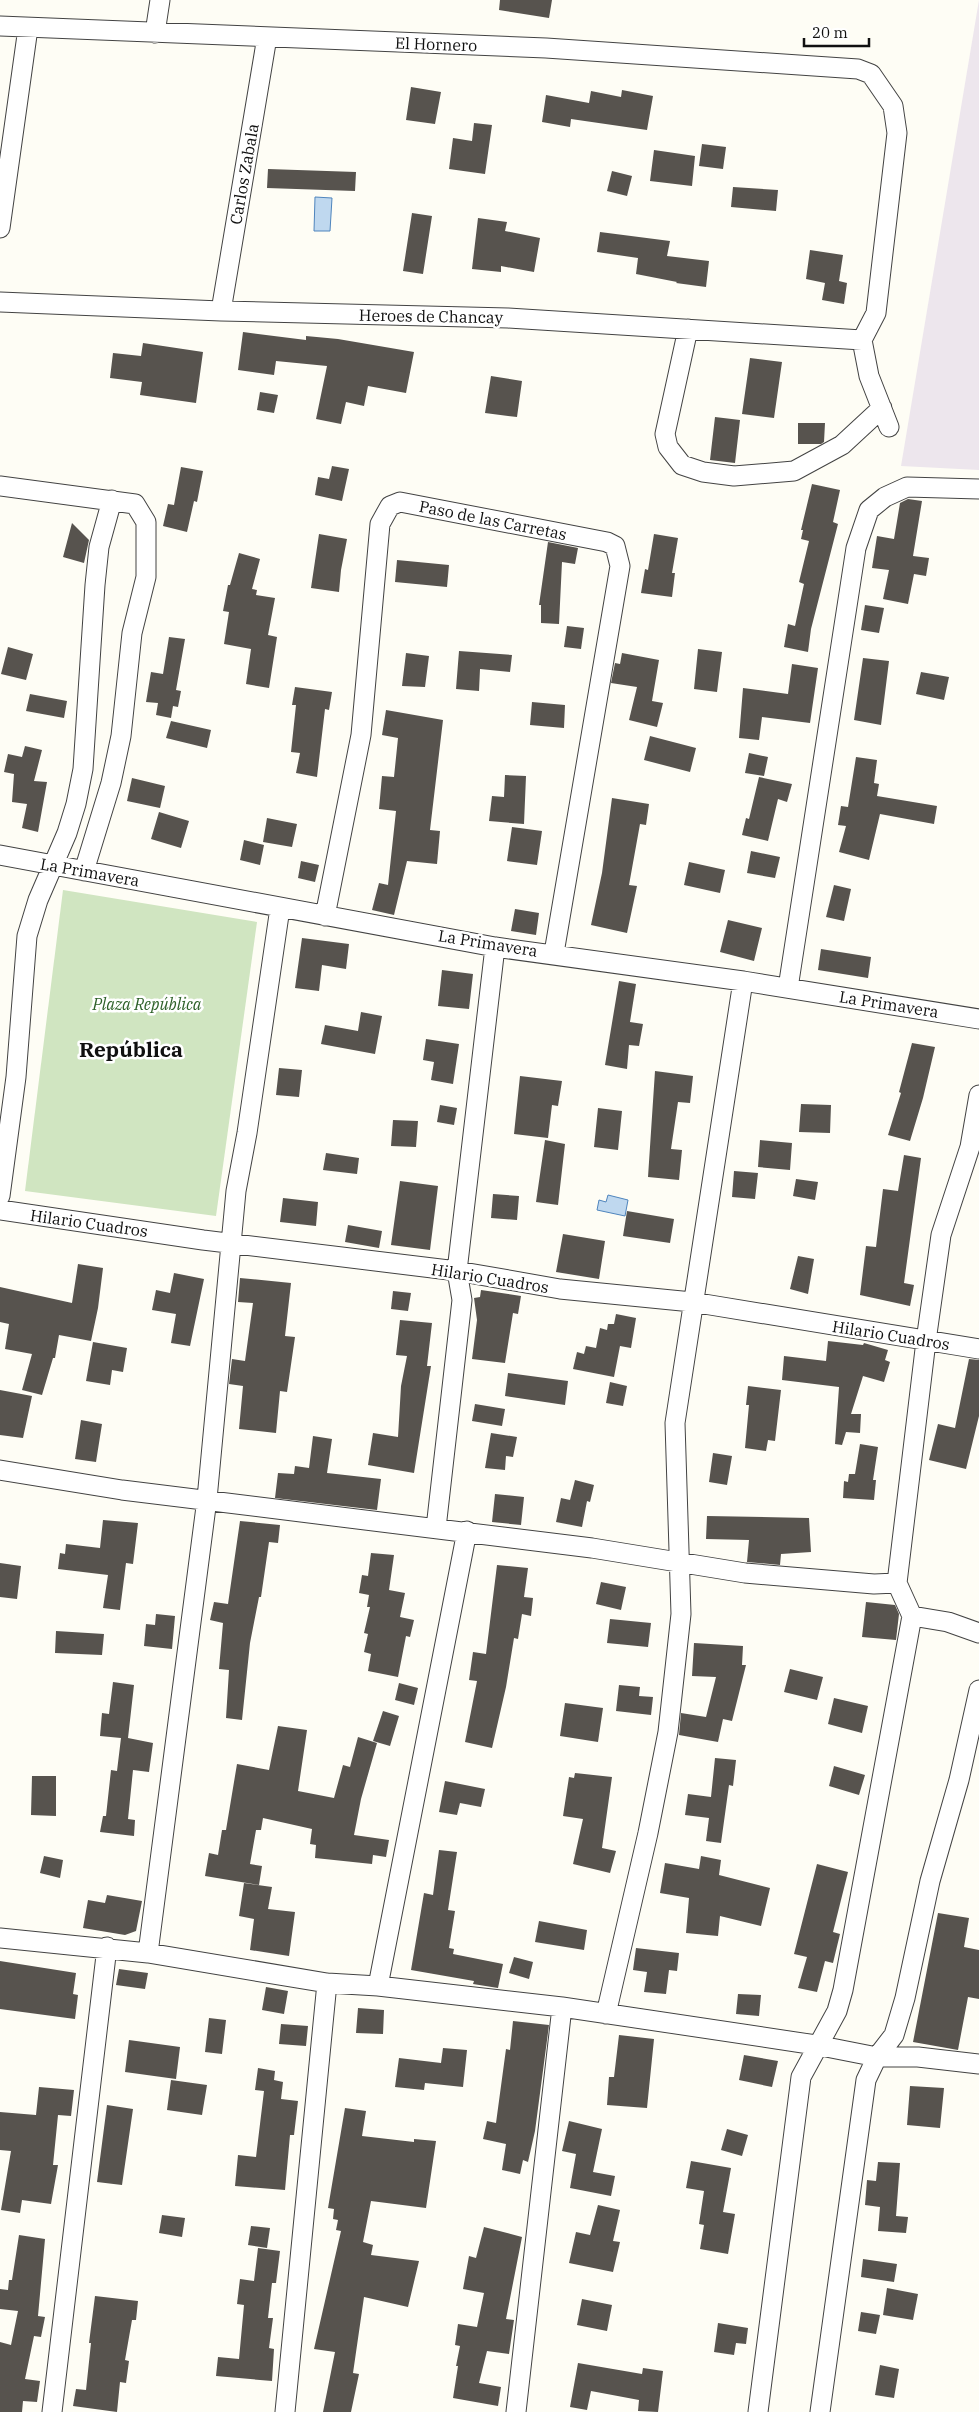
<svg xmlns="http://www.w3.org/2000/svg" width="979" height="2412" font-family="'IBM Plex Serif',serif">
<style>
.industrial{fill:#ede6ed}
.green{fill:#d0e5c1}
.water{fill:#bfd8ef;stroke:#4f85bd}
.building{fill:#57534e}
.lines{fill:none;stroke-linecap:round;stroke-linejoin:round}
.minor-casing{stroke:#434343;stroke-width:21}
.minor{stroke:#fff;stroke-width:19}
.labels{text-anchor:middle;stroke-width:5;stroke-linejoin:round;paint-order:stroke}
.street-label{font-size:16px;fill:#101010;stroke:#fff}
.park-label{font-size:16px;font-style:italic;fill:#2d6028;stroke:#fff}
.district-label{font-size:21px;font-weight:bold;fill:#101010;stroke:#fff}
</style>
<rect width="100%" height="100%" fill="#fefdf5"/>
<path class="industrial" d="M979,0v470l-78,-4z"/>
<path class="green" d="M63,890l194,32 -41,294 -191,-25z"/>
<path class="water" d="M315,197l17,1 -2,33h-16z
M608,1195l20,5 -3,16 -28,-6 2,-10 7,2z"/>
<path class="building" d="M500,0h52l-3,18 -50,-8z
M411,87l30,5 -6,32 -29,-4z
M622,90l31,6 -6,34 -76,-11 -1,8 -28,-5 4,-27 43,8 2,-12 30,6z
M474,123l18,2 -7,49 -36,-5 4,-31 19,3z
M702,144l24,3 -3,22 -24,-3z
M654,150l41,6 -3,30 -42,-5z
M268,169l88,3 -1,19 -88,-3z
M612,171l20,5 -5,20 -20,-5z
M733,187l45,3 -2,21 -45,-4z
M412,213l20,3 -9,58 -20,-3z
M478,218l29,4 -2,9 35,7 -6,34 -33,-6v6l-29,-3z
M600,232l70,9 -3,15 42,5 -3,26 -30,-4 1,-1 -41,-8 2,-16 -41,-6z
M810,250l33,5 -4,26 8,2 -3,21 -22,-4 3,-17 -19,-4z
M243,332l63,8v-4l32,3 76,13 -8,41 -38,-7 -4,20 -18,-4 -5,22 -25,-5 11,-53 -51,-5 -2,14 -36,-5z
M143,343l60,9 -7,51 -56,-8 2,-13 -32,-4 3,-25 28,3z
M750,358l32,4 -8,56 -32,-4z
M491,376l31,5 -5,36 -32,-4z
M260,392l18,3 -4,18 -17,-3z
M715,417l25,3 -5,43 -25,-3z
M798,423h27l-1,19 -3,2h-23z
M332,466l17,3 -7,32 -27,-6 3,-18 11,2z
M181,467l22,4 -6,31 -3,-1 -7,31 -24,-6 5,-22 6,1z
M812,484l28,6 -7,32 5,2 -27,105 -3,23 -24,-5 4,-23 7,2 9,-42 -5,-2 10,-41 -8,-2 2,-9h-2z
M908,499l14,2 -9,55 16,2 -3,18 -12,-2 -6,30 -25,-5 6,-29 -17,-2 5,-32 17,3 6,-36z
M72,523l17,17 -5,23 -21,-6z
M319,534l28,5 -6,31 -2,22 -28,-4z
M654,534l24,4 -6,35h3l-3,24 -31,-4 4,-24 3,1z
M548,542l30,6 -3,16 -13,-2 -3,62 -18,-1v-18h-2z
M239,553l21,6 -8,30 5,1 -1,5 19,3 -7,37 9,2 -8,51 -23,-4 5,-35 -27,-5 5,-32 -6,-1 5,-26h2z
M397,560l52,5 -2,22 -52,-5z
M865,605l19,3 -5,25 -18,-3z
M567,626l17,2 -3,21 -17,-2z
M169,637l16,2 -9,51 5,1 -3,16 -5,-1 -2,12 -15,-3 2,-12 -12,-1 5,-30 12,2z
M8,647l25,7 -7,26 -25,-6z
M698,649l24,3 -5,40 -23,-3z
M459,651l53,4 -2,17 -30,-3 -1,22 -23,-2z
M406,653l23,3 -4,31 -23,-1z
M622,653l37,7 -7,41 11,2 -6,24 -28,-7 8,-33 -26,-4 4,-20 5,1z
M863,658l26,3 -8,64 -27,-5z
M792,664l26,4 -8,55 -48,-6 -3,23 -20,-2 4,-50 45,6z
M921,672l28,5 -5,23 -28,-6z
M295,687l37,5 -3,18 -4,-1 -8,68 -21,-4 4,-20 -9,-1 5,-47h-4z
M30,694l37,7 -3,17 -38,-7z
M532,702l33,3 -1,23 -34,-3z
M386,710l57,10 -13,110 10,1 -3,33 -30,-3 -13,54 -22,-5 7,-27 9,2 8,-74 -17,-2 3,-33 12,1 4,-39 -16,-3z
M171,721l40,9 -4,18 -41,-10z
M650,736l46,12 -6,24 -46,-12z
M25,746l17,4 -8,31 13,1 -9,50 -16,-4 5,-24 -15,-2 2,-28 -10,-2 4,-18 14,3z
M749,753l19,4 -4,19 -19,-3z
M856,757l21,3 -3,23 5,1 -2,12 60,10 -3,18 -54,-10 -11,46 -30,-8 7,-26 -8,-1 3,-19 7,1z
M505,775l21,1 -2,48 -35,-3 3,-25 12,1z
M759,777l33,7 -5,18 -9,-3 -10,42 -26,-6 4,-17 3,1z
M132,778l33,8 -5,22 -33,-7z
M612,798l37,6 -3,21 -6,-1 -11,61 8,1 -10,47 -36,-8 11,-52z
M159,812l30,9 -8,27 -30,-9z
M267,818l30,6 -5,23 -29,-5z
M512,827l30,4 -5,34 -30,-4z
M244,840l20,5 -4,20 -20,-5z
M751,851l29,6 -5,21 -28,-5z
M301,861l18,4 -4,17 -17,-4z
M689,862l36,8 -5,23 -36,-8z
M834,885l17,4 -7,32 -18,-4z
M515,909l24,4 -3,22 -25,-4z
M728,920l34,8 -8,33 -34,-9z
M302,938l47,6 -3,25 -24,-4 -3,26 -24,-3z
M821,949l50,8 -3,21 -50,-8z
M442,970l31,4 -4,35 -31,-3z
M619,981l17,3 -6,38 13,2 -4,22 -10,-1 -2,24 -22,-4z
M361,1012l21,4 -7,38 -54,-10 4,-19 33,6z
M426,1039l33,5 -6,40 -22,-4 3,-18 -11,-2z
M912,1043l23,4 -12,51 -13,43 -22,-6 13,-42 -2,-1z
M279,1068l23,2 -3,27 -23,-2z
M655,1071l38,5 -3,27 -12,-1 -7,47 11,1 -3,30 -31,-3z
M520,1076l42,5 -4,25 -6,-1 -4,33 -34,-4z
M801,1104l30,1 -1,28 -31,-1z
M440,1105l17,3 -3,17 -17,-3z
M598,1108l24,3 -4,39 -24,-3z
M393,1120l25,1 -2,26 -25,-1z
M545,1140l20,4 -7,61 -22,-3z
M760,1140l32,3 -2,27 -32,-3z
M326,1153l33,5 -2,16 -34,-4z
M904,1155l17,3 -17,125 10,2 -4,21 -50,-11 6,-49 10,1 7,-58 15,2z
M734,1171l24,2 -3,26 -23,-2z
M796,1179l22,3 -3,18 -22,-4z
M400,1181l38,5 -8,64 -39,-5z
M493,1194l26,2 -2,24 -26,-2z
M283,1198l35,4 -2,24 -36,-4z
M627,1211l47,8 -4,24 -47,-7z
M348,1225l34,6 -3,17 -34,-6z
M563,1234l42,7 -6,38 -43,-7z
M798,1256l16,3 -6,35 -18,-5z
M78,1264l25,4 -5,40 -7,33 -32,-6 -4,23h-2l-11,37 -20,-5 10,-36 -27,-5 4,-25 -9,-2v-35l72,16z
M174,1273l30,6 -14,67 -19,-3 5,-29 -24,-4 4,-20 14,3z
M240,1278l51,5 -6,53 10,1 -8,55 -7,-1 -4,42 -37,-4 4,-43 -14,-2 3,-25 13,2 8,-58 -15,-1z
M481,1290l40,6 -3,18 -5,-1 -8,50 -33,-4 5,-39 -3,-22 6,-1z
M393,1291l18,2 -3,18 -17,-2z
M616,1314l20,4 -5,30 -11,-2 -6,31 -41,-8 4,-17 7,2 2,-8 10,2 4,-20 7,2 1,-6h6z
M400,1320l32,3 -5,43h4l-17,107 -46,-8 5,-32 25,4 3,-51 6,-30 -11,-1z
M828,1341l35,4 1,-2 24,7 -3,10 5,2 -6,20 -21,-6 -12,38h10l-1,19 -14,-1 -4,13 -7,-1 4,-57 -57,-7 2,-24 42,5z
M93,1342l34,6 -4,24 -11,-2 -2,15 -24,-4z
M969,1359l10,1v56l-13,53 -37,-9 9,-36 17,4z
M508,1373l60,8 -3,24 -60,-9z
M610,1382l17,4 -4,20 -17,-3z
M748,1386l33,4 -6,51 -7,-1 -2,11 -21,-3 4,-43h-3z
M0,1390l32,6 -9,42 -23,-3z
M475,1404l30,5 -3,17 -30,-5z
M81,1420l21,4 -6,38 -21,-3z
M491,1433l26,4 -4,20 -7,-1 -1,14 -20,-2z
M313,1436l19,3 -5,34 54,6 -4,31 -102,-12 3,-25 16,1 1,-8 14,2z
M860,1444l18,3 -5,33h3l-2,20 -31,-2 1,-17 4,1 1,-8h6z
M713,1453l19,3 -5,29 -18,-3z
M575,1480l19,5 -4,17 -3,-1 -5,26 -26,-5 5,-24 9,2z
M495,1494l29,3 -3,28 -29,-3z
M707,1516l102,2 2,34 -30,2 -1,11 -33,-3 2,-22 -43,-1z
M103,1520l35,3 -5,41 -7,-1 -6,47 -17,-2 5,-33 -50,-6 2,-16 5,1 1,-10 34,4z
M240,1521l40,4 -2,18 -9,-1 -8,55h-2l-9,46 -8,77 -16,-2 3,-48 -10,-1 4,-46 -13,-3 4,-18 14,2z
M371,1553l23,2 -5,35 16,3 -5,24 14,3 -4,17 -4,-1 -8,41 -30,-6 3,-17 -7,-2 4,-18 -4,-1 6,-26h-3l2,-12 -10,-2 3,-18 6,1z
M0,1563l21,3 -4,33 -17,-2z
M497,1565l31,3 -4,29 9,1 -2,18 -9,-2 -4,25 -4,-1 -8,49 -14,61 -27,-6 12,-61 -8,-1 4,-28 13,2z
M601,1582l25,5 -5,23 -25,-6z
M866,1602l29,3 4,9 -3,26 -34,-3z
M156,1614l19,2 -3,33 -28,-3 2,-22 9,1z
M610,1619l41,4 -3,24 -41,-4z
M56,1631l48,3 -2,21 -47,-2z
M694,1643l49,3 -1,19h4l-14,56 -9,-2 -5,23 -39,-7 2,-22 25,4 10,-40 -24,-1z
M790,1669l33,8 -6,23 -33,-8z
M113,1682l21,3 -6,53 25,5 -4,29 -16,-2 -5,49 7,1 -1,16 -34,-4 3,-16h3l5,-46 6,1 4,-33 -21,-2 2,-23 7,1z
M399,1683l19,5 -4,17 -19,-5z
M619,1685l21,2 -1,9 14,1 -2,18 -35,-4z
M834,1698l34,8 -6,27 -34,-9z
M565,1703l38,5 -5,34 -38,-6z
M383,1711l16,5 -9,30 -17,-5z
M278,1726l29,4 -9,61 36,7 9,-33 7,2 8,-30 19,6 -16,56 -7,36 35,5 -3,17 -13,-2 -1,9 -57,-6 1,-13 -6,-1 2,-15 -49,-11 -2,12h-5l-6,34 12,2 -3,19 -54,-9 4,-23 9,2 4,-25h4l11,-66 32,6z
M715,1758l21,2 -3,26 -4,-1 -8,58 -15,-2 3,-23 -24,-3 3,-21 23,3z
M834,1766l31,9 -6,20 -30,-9z
M575,1773l37,4 -10,71 14,3 -6,22 -37,-9 10,-45 -20,-3 6,-39 5,1z
M32,1776h24v40l-25,-1z
M445,1781l40,8 -4,18 -21,-4 -3,12 -18,-3z
M439,1850l18,2 -9,58 7,1 -6,37 5,1 -1,5 50,10 -5,24 -25,-4 1,-3 -63,-11 13,-77 9,2z
M44,1856l19,4 -3,18 -20,-5z
M701,1856l20,4 -2,15 51,13 -9,38 -41,-10 -2,20 -32,-3 3,-35 -29,-5 5,-30 34,6z
M817,1864l31,8 -15,60 7,2 -7,29 -8,-2 -8,31 -19,-4 9,-31 -13,-3z
M244,1883l28,4 -4,22 27,3 -6,44 -39,-6 4,-31 -15,-3z
M107,1895l35,6 -6,30 -11,4 -42,-7 5,-28 17,3z
M938,1913l31,5 -5,29 15,3v49l-11,-2 -10,53 -45,-8z
M539,1921l48,9 -3,20 -49,-8z
M636,1948l43,5 -2,18 -8,-1 -3,24 -22,-2 3,-20 -14,-2z
M514,1957l19,5 -4,17 -20,-6z
M0,1961l76,12 -3,21 5,1 -3,24 -75,-10z
M119,1969l29,4 -3,16 -29,-4z
M266,1987l22,4 -4,23 -22,-4z
M738,1994l23,1 -2,21 -23,-2z
M358,2008l26,2 -1,24 -27,-1z
M209,2018l17,2 -4,34 -17,-2z
M513,2021l36,4 -14,106 -7,31 -5,-2 -3,14 -18,-4 4,-26 -23,-5 4,-18 9,2 10,-74 4,1z
M281,2024l27,2 -2,20 -27,-2z
M619,2035l35,4 -7,69 -40,-3 2,-28h5z
M129,2040l51,7 -4,32 -51,-7z
M443,2048l24,2 -4,37 -38,-4 -1,7 -29,-3 4,-29 42,5z
M744,2055l34,6 -6,26 -33,-7z
M258,2068l17,3 -1,9 9,2 -2,17 17,2 -4,34h-4l-5,55 -50,-4 3,-31 18,2 8,-66 -9,-1z
M171,2080l36,5 -5,30 -35,-5z
M910,2086l34,2 -4,40 -33,-3z
M39,2087l35,3 -3,26 -13,-1 -5,50h5l-7,39 -29,-4 -2,13 -19,-3 10,-59 -11,-1v-38l36,3z
M107,2105l26,4 -11,76 -25,-3z
M345,2108l21,3 -4,25 52,6v-3l22,2 -10,67 -55,-7 -8,41 10,3 -2,10 48,6 -11,46 -44,-10 -11,76 6,1 -8,38h-28l12,-60 -21,-3 27,-118 -5,-1 2,-10 -5,-1 1,-10 -6,-1z
M569,2121l33,8 -9,43 22,4 -4,20 -41,-8 6,-34 -14,-3z
M727,2129l21,6 -6,21 -21,-6z
M691,2161l40,7 -8,44 12,2 -7,40 -28,-5 4,-24 -5,-1 5,-33 -18,-3z
M878,2162l22,1 -4,53 12,1 -2,16 -28,-2 2,-24 -15,-2 2,-25 9,1z
M598,2205l22,5 -7,31 7,1 -7,30 -44,-9 7,-31 14,3z
M162,2215l23,3 -3,19 -23,-4z
M251,2226l19,2 -3,20 -19,-3z
M484,2227l38,10 -16,82 8,1 -5,34 -22,-3 -8,32 22,4 -3,19 -45,-8 5,-32h-2l4,-20 -5,-1 3,-21 19,3 7,-34 -21,-4 6,-33 7,2z
M19,2235l26,4 -7,77 7,1 -4,20 -7,-1 -9,43 15,2 -3,21 -14,-1 -1,11h-22v-70l11,3 7,-34 -18,-2v-20l8,1 1,-10h3z
M258,2248l22,3 -4,32h-4l-4,35h5l-4,30 5,1 -2,32 -56,-5 2,-19 21,2 5,-54 -7,-1 3,-25 14,2z
M863,2259l34,5 -3,18 -33,-5z
M887,2288l31,6 -5,26 -30,-5z
M95,2296l43,5 -2,19h-4l-7,40 4,1 -3,22 -6,-1 -3,30 -44,-6 3,-17 10,1 5,-47h-2z
M582,2299l30,6 -5,26 -30,-6z
M861,2312l19,3 -4,19 -18,-3z
M718,2323l30,5 -2,16 -10,-1 -2,12 -20,-3z
M578,2363l64,11 1,-6 20,3 -5,41 -20,-1 1,-11 -48,-9 -4,19 -17,-3z
M880,2365l19,4 -5,29 -19,-3z"/>
<g class="lines">
<g class="minor-casing">
<path id="minor" d="M0,26l546,22 312,21 13,5 22,32 4,27 -21,180 -14,27 7,36 20,51
M155,33l5,-33
M0,228l28,-200
M0,302l221,9 287,7 354,22
M221,311l46,-274
M688,329l-23,105 3,13 14,18 21,7 31,4 60,-5 48,-26 40,-37
M0,486l135,18 11,18v55l-14,56 -11,103 -10,47 -27,88
M0,855l495,92 248,34 236,38
M325,916l36,-181 19,-211 10,-18 10,-4 207,40 8,4 5,20 -66,387
M788,988l68,-440 13,-38 16,-13 22,-10 72,2
M0,1196l16,-119 11,-141 11,-36 29,-67 9,-29 7,-35 12,-184 4,-38 13,-47
M0,1210l203,30 254,31 103,18 132,13 287,47
M0,1470l122,20 470,58 153,25 129,11 23,-1 15,33 36,6 31,11
M436,1528l26,-228 -5,-29 38,-324
M897,1583l29,-242 15,-106 29,-88 9,-52
M0,1938l148,15 179,30 51,3 184,21 254,38 61,12h41l61,7
M148,1953l59,-454 29,-308 11,-58 33,-225
M378,1986l89,-455
M606,2014l42,-181 20,-101 13,-118 -6,-191 68,-442
M52,2412l55,-465
M285,2412l42,-429
M516,2412l46,-405
M758,2412l43,-335 36,-66 6,-21 69,-374
M820,2412l46,-332 11,-23 17,-22 11,-37 25,-117 29,-101 20,-90"/>
</g>
<use href="#minor" class="minor"/>
</g>
<g class="labels">
<g class="street-label">
<text transform="translate(436 44) rotate(2)" y="6">El Hornero</text>
<text transform="translate(244 174) rotate(-80)" y="6">Carlos Zabala</text>
<text transform="translate(431 316) rotate(1)" y="6">Heroes de Chancay</text>
<text transform="translate(493 520) rotate(11)" y="6">Paso de las Carretas</text>
<text transform="translate(90 872) rotate(10)" y="6">La Primavera</text>
<text transform="translate(488 943) rotate(9)" y="6">La Primavera</text>
<text transform="translate(889 1004) rotate(9)" y="6">La Primavera</text>
<text transform="translate(89 1223) rotate(8)" y="6">Hilario Cuadros</text>
<text transform="translate(490 1278) rotate(9)" y="6">Hilario Cuadros</text>
<text transform="translate(891 1335) rotate(9)" y="6">Hilario Cuadros</text>
</g>
<g class="park-label">
<text x="147" y="1010">Plaza República</text>
</g>
<g class="district-label">
<text x="131" y="1057">República</text>
</g>
</g>
<path d="M804 38v8h65v-8" fill="none" stroke="#101010" stroke-width="2.5"/>
<text x="812" y="38" font-size="15" fill="#101010" stroke="#ffffff" stroke-width="4" paint-order="stroke">20 m</text>
</svg>
